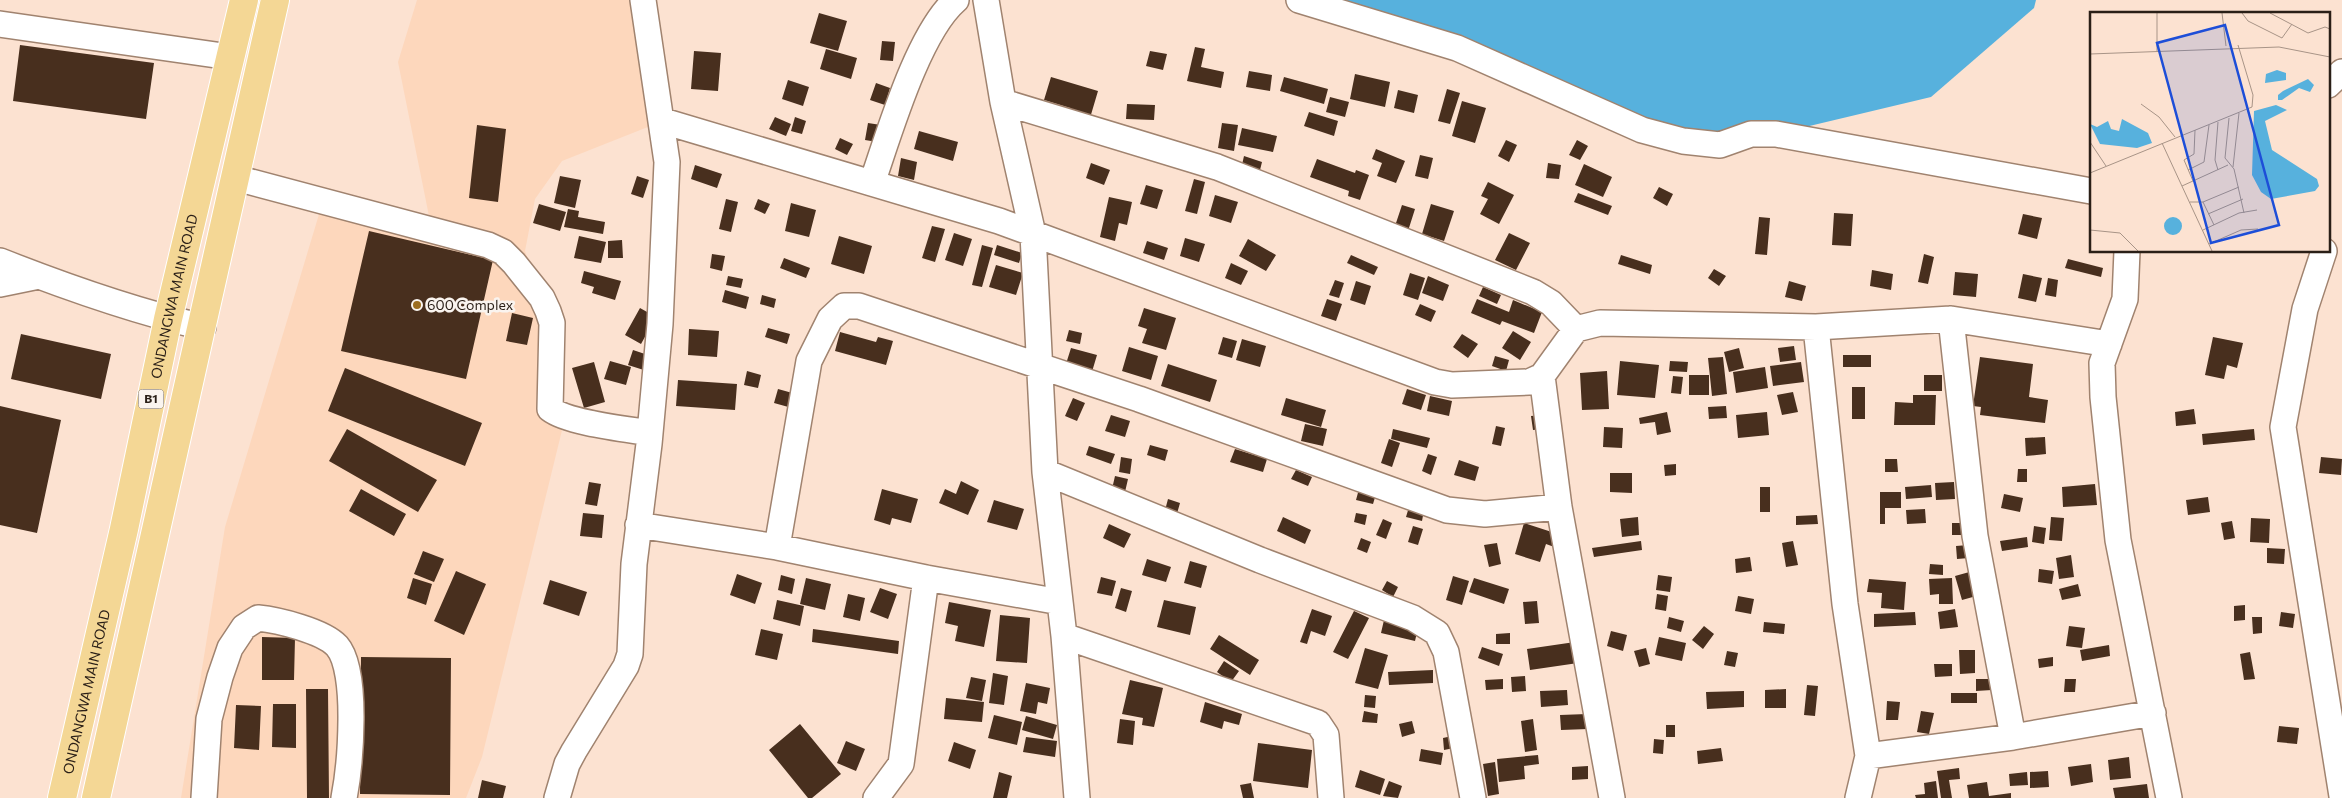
<svg xmlns="http://www.w3.org/2000/svg" width="2342" height="798" font-family="Commissioner,sans-serif">
<style>
.built{fill:#fdd7bc}
.water{fill:#57b1dd}
.building{fill:#482f1e}
.lines{fill:none;stroke-linecap:round;stroke-linejoin:round}
.minor-casing{stroke:#a0836f;stroke-width:28}
.major-casing{stroke:#fff;stroke-width:30}
.minor{stroke:#fff;stroke-width:25}
.major{stroke:#f4d795;stroke-width:28}
.poi-dot{fill:#9c6d1f;stroke:#faf4ef;stroke-width:2}
.labels{text-anchor:middle;stroke-width:5;stroke-linejoin:round;paint-order:stroke}
.shield{fill:#faf4ef;stroke:#685f58;stroke-width:1}
.shield-label{font-size:12px;font-weight:bold;fill:#2a1f17}
.street-label{font-size:14px;fill:#2a1f17;stroke:#faf4ef}
.poi-label{font-size:14px;fill:#2a1f17;stroke:#faf4ef;text-anchor:start}
.inset-road{fill:none;stroke:#a89487;stroke-width:1}
.view{fill:#1d4ed8;fill-opacity:0.15;stroke:#1d4ed8;stroke-width:2.5}
.inset-edge{fill:none;stroke:#2a1f17;stroke-width:2.5}
</style>
<rect width="100%" height="100%" fill="#fce2d1"/>
<path class="built" d="M417,0h226l20,121 -101,40 -27,38 -10,52 17,47 23,120 -83,339 -16,41h-285l44,-271 98,-326 109,30 -34,-169z"/>
<path class="water" d="M1299,0h737l-2,8 -103,89 -155,37 -56,11z"/>
<path class="building" d="M819,13l28,8 -9,30 -28,-8z
M882,41l13,1 -2,19 -13,-1z
M20,45l134,18 -8,56 -133,-18z
M1195,47l10,2 -4,18 23,5 -3,16 -34,-7z
M826,49l31,9 -6,21 -31,-10z
M694,51l27,2 -3,38 -27,-2z
M1150,51l17,3 -4,16 -17,-4z
M1249,71l23,4 -2,16 -24,-4z
M1355,74l35,8 -5,25 -35,-8z
M1051,77l47,14 -8,27 -21,-7 1,-3 -26,-8z
M1284,77l44,12 -4,15 -44,-13z
M788,80l21,7 -6,19 -21,-7z
M876,83l14,5 -5,17 -15,-5z
M1447,89l13,4 -10,31 -12,-3z
M1398,90l20,5 -4,18 -20,-5z
M1330,97l19,5 -4,15 -19,-5z
M1462,101l24,7 -11,35 -23,-7z
M1127,104l28,1 -1,15 -28,-1z
M1309,112l29,9 -4,15 -30,-10z
M775,117l16,7 -5,12 -17,-7z
M795,117l11,4 -4,13 -11,-3z
M868,123l13,2 -4,17 -12,-2z
M1222,123l16,2 -4,26 -16,-3z
M477,125l29,4 -8,73 -29,-4z
M1242,128l35,8 -4,16 -35,-7z
M919,131l39,11 -5,19 -39,-12z
M840,138l13,6 -6,11 -12,-6z
M1506,140l11,5 -8,17 -11,-6z
M1577,140l11,6 -8,14 -11,-5z
M1376,149l29,12 -9,22 -19,-7 5,-13 -10,-4z
M1420,155l13,3 -5,21 -13,-3z
M1244,156l18,6 -3,12 -18,-5z
M901,158l16,4 -3,18 -16,-4z
M1317,159l38,14 1,-3 13,5 -9,25 -12,-4 1,-5 -39,-14z
M1091,163l19,7 -6,15 -18,-7z
M1548,163l13,2 -2,14 -13,-1z
M1584,164l28,13 -9,20 -28,-12z
M695,165l27,9 -5,14 -26,-9z
M560,176l21,4 -6,28 -21,-5z
M637,176l12,4 -6,18 -12,-4z
M1194,179l11,3 -8,32 -12,-3z
M1488,182l26,13 -15,29 -19,-10 8,-15 -7,-3z
M1146,185l17,5 -6,19 -17,-5z
M1659,187l14,7 -6,12 -14,-8z
M1578,193l34,13 -4,9 -34,-13z
M1215,195l23,7 -7,21 -22,-7z
M1109,197l23,5 -5,23 -8,-2 -4,18 -15,-4z
M726,199l12,3 -7,30 -12,-3z
M758,199l12,5 -5,10 -11,-5z
M791,203l25,7 -7,27 -24,-6z
M539,204l27,8 -6,19 -27,-8z
M1431,204l23,7 -10,30 -22,-7z
M1402,205l13,4 -7,22 -13,-5z
M568,209l11,2 -1,6 27,5 -2,12 -39,-7z
M1834,213l19,1 -2,32 -19,-1z
M2023,214l19,4 -5,21 -19,-5z
M1759,217l11,1 -3,37 -12,-1z
M932,226l13,3 -10,33 -13,-4z
M369,231l124,29 -27,119 -125,-28z
M954,233l18,6 -9,27 -18,-6z
M1509,233l21,10 -14,27 -21,-10z
M579,236l27,6 -5,21 -27,-5z
M839,236l33,10 -8,28 -33,-10z
M1185,238l20,6 -6,18 -19,-6z
M1248,239l28,16 -10,16 -27,-15z
M622,240l1,18h-15v-17z
M1147,241l21,7 -4,12 -21,-7z
M982,245l11,3 -11,39 -10,-2z
M997,245l25,8 -3,10 -25,-8z
M712,254l13,2 -3,15 -12,-3z
M1924,254l10,3 -6,27 -10,-2z
M1351,255l27,12 -4,8 -27,-12z
M1621,255l31,10 -2,9 -32,-10z
M784,258l26,10 -4,10 -26,-10z
M2068,259l35,9 -2,9 -36,-9z
M1231,263l17,8 -7,14 -16,-7z
M996,265l27,8 -7,22 -27,-8z
M1714,269l12,7 -7,10 -11,-8z
M1872,270l21,4 -2,16 -21,-4z
M584,271l37,10 -6,19 -23,-7 2,-6 -13,-4z
M1955,272l23,2 -2,23 -23,-2z
M1410,273l15,5 -7,22 -15,-5z
M2023,274l19,4 -6,24 -18,-4z
M728,276l15,3 -2,9 -15,-3z
M1428,276l21,9 -6,16 -21,-8z
M2048,278l10,2 -2,17 -11,-2z
M1335,280l9,3 -5,15 -10,-3z
M1356,281l15,5 -6,19 -15,-5z
M1789,281l17,5 -4,15 -17,-4z
M1483,287l18,8 -4,9 -18,-8z
M725,290l24,7 -3,12 -24,-7z
M762,295l14,4 -2,9 -14,-4z
M1327,299l15,5 -6,17 -15,-5z
M1477,299l32,13 4,-12 29,12 -8,21 -32,-12 -2,4 -29,-12z
M1420,304l16,7 -5,11 -16,-7z
M640,308l16,9 -15,27 -16,-9z
M1144,308l32,10 -10,32 -24,-7 5,-14 -9,-3z
M512,313l21,5 -6,27 -21,-4z
M768,328l22,6 -3,10 -22,-7z
M689,329l30,2 -2,26 -29,-2z
M1069,330l13,3 -2,11 -14,-3z
M1513,331l18,11 -11,18 -18,-12z
M840,332l36,10 2,-5 15,4 -7,24 -51,-14z
M21,334l90,20 -10,45 -90,-20z
M1462,334l16,10 -10,14 -15,-11z
M1223,337l14,4 -5,17 -14,-4z
M2213,337l30,6 -6,25 -10,-3 -3,14 -19,-4z
M1242,339l24,7 -6,21 -24,-7z
M1794,346l2,14 -16,2 -2,-14z
M1129,347l29,9 -7,24 -29,-9z
M1071,348l26,7 -6,20 -26,-8z
M1739,348l5,20 -15,4 -5,-20z
M633,350l21,7 -4,15 -22,-7z
M1843,355h28v12h-28z
M1495,356l14,4 -3,11 -14,-5z
M1723,357l4,37 -15,2 -4,-38z
M1980,357l53,7 -4,33 19,3 -3,23 -65,-8 1,-8 -8,-1z
M610,361l21,6 -5,18 -22,-6z
M1620,361l39,4 -4,33 -38,-3z
M1670,361l18,1 -1,10 -18,-1z
M594,362l11,40 -21,6 -12,-40z
M1801,362l3,20 -31,4 -3,-20z
M1168,364l49,16 -7,22 -49,-16z
M1765,367l3,21 -32,5 -3,-21z
M345,368l137,55 -17,43 -137,-55z
M747,371l14,4 -3,13 -14,-3z
M1607,371l2,38 -27,1 -2,-37z
M1689,375h20v20h-20z
M1924,375h18v16h-18z
M1673,376l10,1 -2,17 -10,-1z
M678,380l59,4 -2,26 -59,-4z
M1852,387h13v32h-13z
M778,389l18,5 -4,14 -18,-5z
M1407,389l19,6 -5,15 -19,-6z
M1793,392l5,20 -16,3 -5,-20z
M1913,395h23l-1,30h-41l1,-23 18,1z
M1430,396l22,5 -3,15 -22,-5z
M1073,398l12,5 -8,18 -12,-5z
M1286,398l40,12 -5,17 -40,-12z
M0,406l61,14 -24,113 -37,-8z
M1726,406l1,12 -18,1 -1,-12z
M2194,409l2,15 -20,2 -1,-14z
M1667,412l4,20 -14,3 -2,-13 -15,2 -1,-6z
M1767,412l2,23 -31,3 -2,-23z
M1111,415l19,6 -5,16 -20,-6z
M1541,415l1,14 -9,1 -2,-14z
M1305,424l22,5 -4,17 -22,-5z
M1496,426l9,2 -4,18 -9,-2z
M1604,427l19,1 -1,20 -19,-1z
M347,429l90,51 -19,32 -89,-51z
M1393,429l37,9 -3,10 -36,-9z
M2254,429l1,11 -52,5 -1,-11z
M2045,437l1,17 -20,2 -1,-18z
M1389,439l11,4 -8,24 -11,-4z
M1150,445l18,5 -3,11 -18,-6z
M1089,446l26,8 -4,10 -25,-9z
M1235,449l32,10 -4,13 -33,-10z
M1428,454l9,3 -6,18 -9,-4z
M1121,457l11,2 -2,15 -11,-2z
M2321,457l21,2 -1,16 -22,-2z
M1885,459h12l1,13h-13z
M1459,460l20,7 -4,14 -21,-6z
M1676,464v11l-11,1 -1,-11z
M2018,469h9v13h-10z
M1296,470l16,7 -4,9 -17,-7z
M1610,473h22v20l-22,-1z
M1115,476l13,3 -3,13 -13,-3z
M961,481l18,9 -11,25 -29,-12 6,-14 11,5z
M589,482l12,2 -4,22 -12,-2z
M1954,482l1,17 -19,1 -1,-17z
M2095,484l2,21 -34,2 -1,-20z
M1931,485l1,12 -26,2 -1,-12z
M1760,487h10v25h-10z
M361,489l45,25 -12,22 -45,-25z
M882,489l36,10 -7,24 -19,-5 -2,7 -16,-5z
M1359,489l17,5 -3,10 -17,-4z
M1880,492h21v16h-16v16h-5z
M2004,494l19,4 -3,14 -19,-4z
M2208,497l2,15 -22,3 -2,-15z
M1168,499l12,4 -4,14 -12,-3z
M994,500l30,9 -7,21 -30,-8z
M1409,507l15,3 -2,11 -16,-4z
M1925,509l1,14 -19,1 -1,-14z
M583,513l21,2 -2,23 -22,-2z
M1356,513l11,2 -2,10 -11,-3z
M1817,515l1,9 -22,1v-9z
M1283,517l28,13 -6,14 -28,-13z
M1638,517l1,18 -17,2 -2,-18z
M2051,517l13,1 -2,23 -13,-1z
M2251,518l19,1 -1,24 -19,-1z
M1383,519l9,4 -6,16 -10,-4z
M2232,521l3,17 -11,2 -3,-17z
M1524,523l37,12 -4,13 -11,-4 -6,18 -25,-8z
M1952,523h12v12h-12z
M1109,524l22,10 -7,14 -21,-10z
M1413,526l10,3 -5,16 -10,-3z
M2034,526l12,2 -2,16 -12,-2z
M2027,537l1,10 -26,4 -2,-10z
M1361,538l10,4 -4,11 -10,-4z
M1641,541l1,9 -48,7 -2,-9z
M1793,541l5,24 -12,2 -4,-24z
M1497,543l4,21 -12,3 -5,-22z
M1968,545l1,13 -12,1 -1,-13z
M2267,548l18,1 -1,15 -17,-1z
M423,551l21,8 -10,23 -20,-8z
M2071,555l3,22 -15,2 -3,-21z
M1750,557l2,14 -16,2 -1,-14z
M1147,559l24,8 -5,15 -24,-7z
M1190,561l17,5 -6,22 -17,-5z
M1930,564l13,1v10l-14,-1z
M2039,569l15,2 -2,13 -14,-2z
M456,571l30,13 -22,51 -30,-14z
M1973,571l7,24 -18,5 -7,-24z
M737,574l25,9 -7,21 -25,-9z
M781,575l14,4 -3,15 -14,-4z
M1658,575l14,2 -2,15 -14,-2z
M1453,576l16,5 -7,24 -16,-5z
M1101,577l15,4 -4,15 -15,-3z
M413,578l19,6 -6,21 -19,-7z
M806,578l25,6 -6,26 -25,-6z
M1474,578l35,11 -5,15 -35,-12z
M1952,578l1,26h-14v-10l-9,1 -1,-16z
M1869,579l37,3 -2,28 -23,-2 1,-15 -15,-1z
M550,580l37,12 -8,24 -36,-12z
M1387,581l11,6 -5,10 -11,-7z
M2078,584l3,12 -19,4 -3,-11z
M880,588l17,6 -9,25 -18,-7z
M1121,588l11,3 -6,21 -11,-4z
M848,594l17,4 -5,23 -17,-4z
M1657,594l11,2 -2,15 -11,-2z
M1738,596l16,3 -3,15 -16,-3z
M777,600l27,6 -4,20 -27,-7z
M1164,600l32,7 -6,28 -33,-8z
M1537,601l2,22 -14,1 -2,-22z
M949,602l42,8 -7,37 -29,-6 3,-15 -13,-3z
M2245,605v15l-11,1v-15z
M1312,609l20,7 -7,20 -14,-5 -4,13 -7,-2z
M1955,609l3,18 -18,2 -2,-17z
M1354,611l15,7 -21,41 -15,-7z
M1915,612l1,13 -42,2v-13z
M2281,612l14,2 -2,14 -14,-2z
M1000,615l30,3 -3,45 -31,-2z
M1669,617l15,4 -3,11 -14,-4z
M2252,617h10v16l-9,1z
M1384,620l34,8 -3,13 -34,-8z
M1764,622l21,2 -1,10 -21,-2z
M1704,626l10,8 -11,15 -11,-9z
M2069,626l16,2 -3,20 -16,-2z
M761,629l22,5 -6,26 -22,-5z
M813,629l86,12 -1,13 -86,-12z
M1611,631l16,4 -4,16 -16,-5z
M1510,633v11h-14v-10z
M1219,635l40,25 -9,15 -40,-26z
M262,637l33,1 -1,42h-32z
M1659,637l27,6 -4,18 -27,-6z
M1575,642l3,21 -48,7 -3,-21z
M2109,645l1,11 -28,5 -2,-11z
M1482,647l21,7 -4,12 -21,-8z
M1365,648l23,7 -10,34 -23,-6z
M1646,648l4,16 -11,3 -5,-16z
M1959,650h16v23l-15,1z
M1727,651l11,2 -3,14 -11,-2z
M2250,652l5,27 -11,1 -4,-26z
M361,657l90,1 -1,137 -90,-1z
M2053,657v9l-14,2 -1,-9z
M1224,661l15,10 -8,11 -14,-10z
M1934,664h18v12l-17,1z
M1433,670v13l-44,2 -1,-13z
M993,673l15,3 -4,29 -15,-2z
M1525,676l1,15 -14,1 -1,-15z
M971,677l15,3 -4,21 -16,-3z
M1503,679v10l-17,1 -1,-10z
M1976,679h15l1,11 -16,1z
M2065,679h11l-1,13h-11z
M1130,680l33,8 -9,39 -12,-2 1,-7 -21,-4z
M1026,683l24,5 -3,16 -9,-2 -2,12 -16,-3z
M1807,685l11,1 -3,30 -11,-1z
M306,689h22l1,109h-22z
M1786,689v19h-21v-18z
M1567,690l1,15 -27,2 -1,-16z
M1744,691v16l-37,2 -1,-17z
M1951,693h26v10h-26z
M1365,695l11,1 -1,12 -11,-1z
M946,698l38,4 -2,20 -38,-3z
M1887,701l13,1 -2,18h-12z
M1205,702l37,12 -3,11 -15,-4 -2,8 -22,-7z
M273,704h23v44l-24,-1z
M236,705l25,1 -2,44 -25,-2z
M1364,711l14,3 -1,9 -15,-1z
M1921,711l13,2 -5,21 -12,-2z
M1587,714l1,15 -27,1 -1,-15z
M994,715l28,7 -5,23 -29,-7z
M1026,716l31,9 -4,14 -31,-9z
M1120,719l15,2 -2,24 -16,-2z
M1533,719l4,31 -12,2 -4,-31z
M1412,721l3,12 -13,4 -3,-13z
M800,724l41,50 -29,24h-4l-39,-48z
M1666,725h9v12h-9z
M2279,726l20,2 -2,16 -20,-2z
M1452,736l2,12 -10,2 -1,-12z
M1026,737l31,4 -2,16 -32,-5z
M1654,739l10,1 -1,14 -10,-1z
M846,741l19,8 -9,22 -19,-8z
M954,742l22,8 -6,19 -22,-8z
M1258,743l54,7 -4,38 -55,-7z
M1721,748l2,13 -25,3 -1,-13z
M1421,749l22,4 -2,12 -22,-4z
M1538,755l1,9 -15,2 1,13 -26,3 -2,-23z
M2129,757l2,21 -21,2 -2,-20z
M1495,762l4,32 -11,2 -5,-32z
M2091,764l2,18 -22,4 -3,-19z
M1588,766v13l-16,1v-13z
M1959,768l1,11 -11,1 3,18h-11l-4,-27z
M1360,770l25,9 -5,16 -25,-8z
M2048,771l1,16 -19,1v-16z
M999,772l13,4 -5,22h-14z
M2027,772l1,13 -18,1 -1,-12z
M482,780l24,6 -3,12h-25z
M1389,781l13,5 -4,12 -15,-2z
M1936,781l2,17h-22l-1,-3 10,-1 -1,-11z
M1987,782l2,14 22,-3v5h-42l-2,-13z
M1251,783l3,15h-11l-3,-13z
M2147,784l2,14h-34l-2,-10z"/>
<g class="lines">
<g class="minor-casing">
<path id="minor" d="M986,0l17,102 30,132 12,238 19,164 13,162
M1299,0l158,48 185,82 41,11 37,4 31,-11h25l315,57
M0,24l230,33
M2328,85l14,-13
M1003,102l214,65 316,125 18,11 25,26
M663,121l336,100 436,161 17,3 77,-3 13,-6 34,-47 24,-6 216,4 135,-8 158,25
M236,178l252,67 15,7 11,11 28,35 6,13 4,12 -2,86c18,14 76,20 100,24
M872,183c17,-49 46,-150 84,-183
M2127,251l-2,48 -23,64 1,34 15,143 51,258
M2324,251l-19,58 -22,118 59,369
M0,261c66,26 134,50 203,66
M0,284l39,-8
M1951,319l24,217 38,201
M1816,327l29,277 23,152 -10,42
M1542,376l17,131 53,291
M1045,472l215,88 153,58 24,15 9,19 27,146
M638,525l139,22 149,31 134,24
M777,547l32,-186 21,-42 14,-13h15l280,93 308,111 38,4 74,-7
M1064,636l254,87 8,12 5,63
M1868,756l145,-19 140,-24
M204,798l5,-79 11,-42 10,-29 14,-21 14,-9c20,2 65,13 79,28 22,25 13,121 7,152
M557,798l10,-34 7,-13 52,-85 4,-12 4,-90 15,-120 11,-120 7,-162 -24,-162
M876,798l25,-34 25,-186"/>
</g>
<g class="major-casing">
<g id="major">
<path id="s1" d="M62,798l62,-269 44,-210 76,-319"/>
<path d="M96,798c58,-266 120,-532 179,-798"/>
</g>
</g>
<use href="#minor" class="minor"/>
<use href="#major" class="major"/>
</g>
<circle class="poi-dot" cx="417" cy="305" r="5"/>
<g class="labels">
<rect class="shield" x="138.5" y="389.5" width="25" height="19" rx="4"/>
<g class="shield-label">
<text x="151" y="403">B1</text>
</g>
<g class="street-label">
<text dy="5" stroke="none"><textPath href="#s1" startOffset="514">ONDANGWA MAIN ROAD</textPath></text>
<text dy="5" stroke="none"><textPath href="#s1" startOffset="109">ONDANGWA MAIN ROAD</textPath></text>
</g>
<g class="poi-label">
<text x="427" y="310">600 Complex</text>
</g>
</g>
<g transform="translate(2090 12)">
<rect width="240" height="240" fill="#fce2d1"/>
<path d="M187,58l9,3v7l-21,3 1,-9zM218,67l6,6 -4,7 -11,-4 -17,12h-4v-5l5,-4zM186,93l11,5 -22,11 7,29 45,29 2,7 -4,5 -44,8 -10,-7 -9,-17 2,-64zM32,107l26,14 4,10 -15,5 -37,-4 -10,-20 7,3 11,-6 3,8 8,2zM74 214a9 9 0 1 1 18 0a9 9 0 1 1-18 0Z" fill="#57b1dd"/>
<path class="inset-road" d="M132,1l4,33M152,1l6,8 34,17 10,-14M180,1l38,20 17,-6 5,2M67,39v-38M0,42l189,-7 51,10M240,67v26M51,92l18,13 16,20M139,106l-4,40 9,11 10,44M0,130l16,24M72,131l50,108M143,155l6,-54M98,158l16,-8 5,-37M128,158l-3,-10 3,-38M0,161l162,-66 1,-12 -15,-50M103,169l-9,-21 10,-6 1,-24M92,174l46,-21M100,190h13l36,-15M113,190l11,23M118,202l35,-15M0,218l30,3 18,18M113,218l36,-17 18,-3M119,232l32,-14 17,-1"/>
<path class="view" d="M135,13l54,200 -68,18 -54,-200z"/>
<rect width="240" height="240" class="inset-edge"/>
</g>
</svg>
